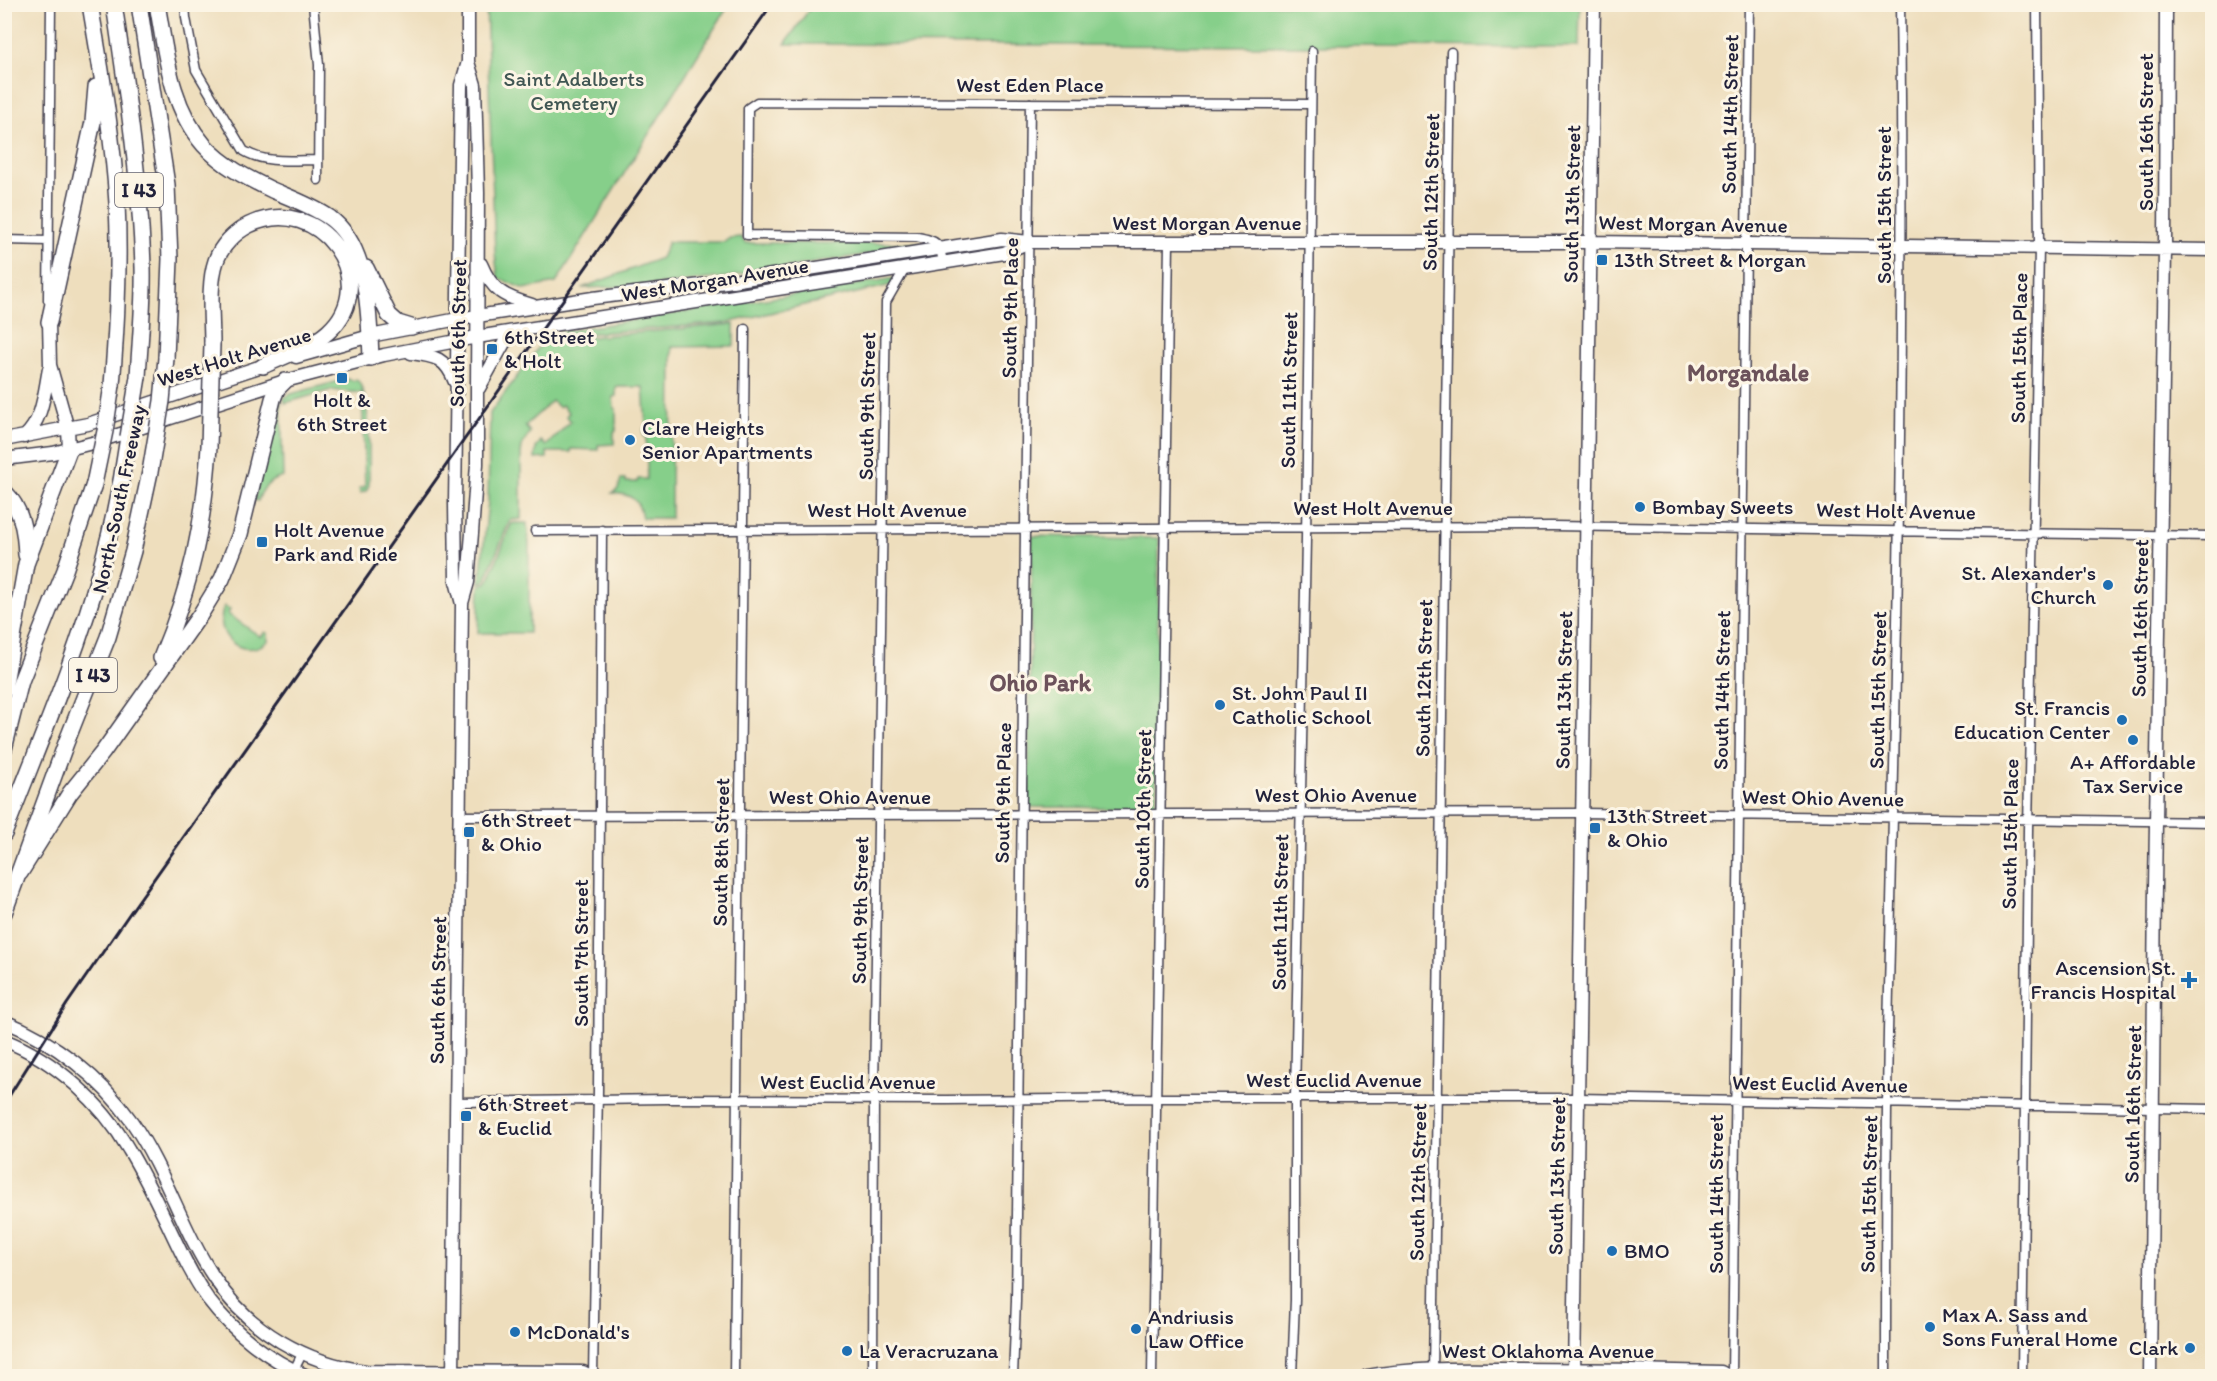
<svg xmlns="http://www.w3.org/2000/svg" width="2217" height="1381" font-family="Itim,sans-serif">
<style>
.green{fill:#86cf8a;stroke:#547862;stroke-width:1.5}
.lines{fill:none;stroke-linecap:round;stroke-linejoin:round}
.street-casing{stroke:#413e4e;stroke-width:11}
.secondary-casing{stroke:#413e4e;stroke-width:15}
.highway-casing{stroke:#413e4e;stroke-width:18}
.street{stroke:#fff;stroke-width:8}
.secondary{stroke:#fff;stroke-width:12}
.highway{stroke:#fff;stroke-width:15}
.rail{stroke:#22223b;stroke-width:3}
.highway-bridge-casing{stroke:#413e4e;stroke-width:18;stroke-linecap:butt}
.highway-bridge{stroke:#fff;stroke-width:15}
.poi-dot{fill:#1f6fb2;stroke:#fcf5e5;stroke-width:2}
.labels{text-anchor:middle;stroke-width:6;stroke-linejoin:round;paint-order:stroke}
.shield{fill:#fcf5e5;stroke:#63616e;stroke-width:1.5}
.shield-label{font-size:20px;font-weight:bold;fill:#22223b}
.park-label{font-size:21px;fill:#405653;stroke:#fcf5e5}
.street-label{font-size:21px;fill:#22223b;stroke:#fcf5e5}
.poi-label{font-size:21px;fill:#22223b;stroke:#fcf5e5;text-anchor:start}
.quarter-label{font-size:24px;font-weight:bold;fill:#6c525b;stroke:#fcf5e5}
</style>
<rect width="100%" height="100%" fill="#fcf5e5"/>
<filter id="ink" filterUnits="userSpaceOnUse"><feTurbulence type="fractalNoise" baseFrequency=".0167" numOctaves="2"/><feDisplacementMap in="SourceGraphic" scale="12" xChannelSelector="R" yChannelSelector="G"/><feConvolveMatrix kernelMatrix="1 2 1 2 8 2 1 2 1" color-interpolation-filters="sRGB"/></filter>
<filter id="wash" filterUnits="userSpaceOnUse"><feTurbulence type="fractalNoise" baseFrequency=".008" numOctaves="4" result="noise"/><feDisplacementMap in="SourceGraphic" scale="24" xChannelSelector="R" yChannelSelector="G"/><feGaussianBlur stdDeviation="1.35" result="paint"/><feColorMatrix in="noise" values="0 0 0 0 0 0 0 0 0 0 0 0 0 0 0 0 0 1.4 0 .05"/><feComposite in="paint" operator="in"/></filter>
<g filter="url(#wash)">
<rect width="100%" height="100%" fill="#eedebd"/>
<path class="green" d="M813,4l767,1 -1,42 -794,-3z
M486,5h243l-173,278 -32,6 -26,-11 -3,-25z
M741,237l4,6h173v3l-192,31 -80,9 -64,2 79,-30 7,-16h56l6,-4z
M896,278l-5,7 -165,38 -154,12 -25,-1z
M734,324v22l-62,1 -1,171h-29c-3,-19 -11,-24 -30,-25l6,-4 3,-10h4l1,3h11l1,-3h9v-27h-3v-3l2,-1v-12h-2v-8l2,-1 -3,-40h-27v9l-3,1 1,11 2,1v22l-2,1v12l-16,1v5l-27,-1v3h-24v6l-12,1 1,-11 5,-7 5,5 25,-25 -5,-5 3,-3 -7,-8 -3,2 -7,-6 -27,25 5,6 -8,14 -1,8v65l-11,1 -25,61 -5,2 8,-82 2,-88 56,-76 22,2z
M347,379l7,2 2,-2c16,12 13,84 13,106l-3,6 -6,2 -1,-5 6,-1 -3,-94 -31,-3 -46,13 -1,-5 7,-4z
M281,398l2,79c-13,3 -21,10 -25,24l-4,-1z
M514,523h13l2,22v88h-51l2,-47 8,-4 23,-58z
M1032,536l127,2 -3,270 -128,-1z
M224,606l6,3 -2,5 33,23 4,-5 3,2v7c-25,21 -56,-5 -44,-35z"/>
</g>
<g filter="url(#ink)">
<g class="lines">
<g class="street-casing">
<path id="street" d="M185,4l1,14 10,52 48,81c22,13 49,9 74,9
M313,4l6,61 -1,115
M4,240l44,1
M943,263c-3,-21 -6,-22 -26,-26l-170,-2 1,-127 9,-6 554,2
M48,300l3,-296
M535,531l1017,-5 660,10
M460,816l1122,-3 630,9
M456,1102l211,-3 279,1 211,-2h420l635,11
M291,1376l11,-22
M593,1376l5,-286 4,-560
M734,1376l11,-1047
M873,1376l1,-287 12,-787 19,-33
M1013,1376l3,-75 14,-1198
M1152,1376l17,-1134
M1292,1376l3,-76v-202l11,-559 6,-488
M1433,1376l18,-1324
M1732,1376l17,-1372
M1886,1376c0,-114 0,-229 2,-344 8,-343 17,-685 12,-1028
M2022,1376l6,-546 11,-582 -2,-244"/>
</g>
<g class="secondary-casing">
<path id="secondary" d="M481,264c11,27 23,33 51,41
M49,322l1,43 18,64 1,21
M411,353c24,3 35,5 44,29
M296,357l74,-21 88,-17 135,-21 133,-16 276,-43 27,3h562l621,8
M479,388l25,-45 11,-10
M24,437c19,-17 20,-43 25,-68
M4,440l84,-16 183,-61
M4,459l49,-6 43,-11 189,-61 99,-26 93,-18 527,-84 23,-10
M462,603l6,-21 4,-49 5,-69v-72l1,-199 -3,-108 -7,-23v-58
M4,1021c50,20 97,57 128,101 34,49 50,108 83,157 34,52 91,84 151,92l217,1 8,4
M4,1040c51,20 98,63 125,110 14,23 26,48 38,73 12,25 24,52 41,76 25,33 61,61 99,77
M453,1376l9,-772 -6,-23 -1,-78 6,-418 7,-23
M1367,1376c48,-9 98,-7 147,-7 69,0 138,1 207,3l7,4
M1574,1376l20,-1372
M2150,1376l5,-489 10,-637 1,-246"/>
</g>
<g class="highway-casing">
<path id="highway" d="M90,4c11,66 23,133 27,199 3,61 0,121 -5,182
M114,4c13,88 26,175 29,263 1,37 -3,73 -5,110
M139,4l28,181 3,74 -4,99
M157,4c9,49 13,102 47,141 19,21 43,33 68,45 19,8 41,16 58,28 39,29 39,96 41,140
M366,268l23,47 9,8 13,4
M49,322l44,-200 3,-35
M212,344c0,-25 -4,-60 4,-83 5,-15 19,-29 33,-36 71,-34 135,57 79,107 -17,15 -44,24 -65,34
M4,491c18,18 21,40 22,64
M161,658c30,-72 43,-134 48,-211
M4,689l22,-125 43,-114
M4,749l17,-68 44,-111 29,-86
M4,834c34,-88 72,-176 97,-267 12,-43 21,-86 27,-130
M20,873l50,-80 33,-41 97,-137 22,-36 18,-45 33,-135 4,-10 8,-8
M4,913l62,-170 42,-106 25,-86 17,-79"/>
</g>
<use href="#street" class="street"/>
<use href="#secondary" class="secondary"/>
<use href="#highway" class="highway"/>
<path class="rail" d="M4,1104l63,-100 65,-94 640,-906"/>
<g class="highway-bridge-casing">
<path id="highway-bridge" d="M128,437l10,-60
M209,447l3,-103
M150,472l12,-71 4,-43
M94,484l11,-53 7,-46"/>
</g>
<use href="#highway-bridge" class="highway-bridge"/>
</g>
</g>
<g class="poi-dot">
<rect x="1596" y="254" width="12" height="12" rx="3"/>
<rect x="486" y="343" width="12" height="12" rx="3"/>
<rect x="336" y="372" width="12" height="12" rx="3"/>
<circle cx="630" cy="440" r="6"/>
<circle cx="1640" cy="507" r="6"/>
<rect x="256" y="536" width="12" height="12" rx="3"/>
<circle cx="2108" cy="585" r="6"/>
<circle cx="1220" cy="705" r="6"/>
<circle cx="2122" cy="720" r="6"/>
<circle cx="2133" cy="740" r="6"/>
<rect x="1589" y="822" width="12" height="12" rx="3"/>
<rect x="463" y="826" width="12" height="12" rx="3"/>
<path d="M2186 971h6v6h6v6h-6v6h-6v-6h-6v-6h6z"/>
<rect x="460" y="1110" width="12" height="12" rx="3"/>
<circle cx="1612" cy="1251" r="6"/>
<circle cx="1930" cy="1327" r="6"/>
<circle cx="1136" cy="1329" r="6"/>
<circle cx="515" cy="1332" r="6"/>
<circle cx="2190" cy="1348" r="6"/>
<circle cx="847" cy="1351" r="6"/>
</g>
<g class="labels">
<g class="shield">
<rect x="115" y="173" width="48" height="34" rx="4.5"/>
<rect x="69" y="658" width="48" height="34" rx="4.5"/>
</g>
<g class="shield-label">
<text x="139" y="197">I 43</text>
<text x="93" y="682">I 43</text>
</g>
<g class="park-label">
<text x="574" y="86">Saint Adalberts<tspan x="574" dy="24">Cemetery</tspan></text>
</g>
<g class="street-label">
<text x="1030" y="92">West Eden Place</text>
<text transform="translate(1730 114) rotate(-89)" y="7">South 14th Street</text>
<text transform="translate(2146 132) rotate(-90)" y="7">South 16th Street</text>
<text transform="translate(1431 192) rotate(-89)" y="7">South 12th Street</text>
<text transform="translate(1572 204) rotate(-89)" y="7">South 13th Street</text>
<text transform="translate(1884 205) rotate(-90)" y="7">South 15th Street</text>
<text x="1207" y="230">West Morgan Avenue</text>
<text transform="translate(1693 224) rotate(1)" y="7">West Morgan Avenue</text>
<text transform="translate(715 280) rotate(-9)" y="7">West Morgan Avenue</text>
<text transform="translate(1010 308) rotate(-89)" y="7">South 9th Place</text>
<text transform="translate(458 333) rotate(-89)" y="7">South 6th Street</text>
<text transform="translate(2019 348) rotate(-89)" y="7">South 15th Place</text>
<text transform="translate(234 357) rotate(-17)" y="7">West Holt Avenue</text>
<text transform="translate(1289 390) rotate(-89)" y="7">South 11th Street</text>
<text transform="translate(867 406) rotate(-89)" y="7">South 9th Street</text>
<text transform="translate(119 499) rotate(-78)" y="7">North-South Freeway</text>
<text x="1373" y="515">West Holt Avenue</text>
<text x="887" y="517">West Holt Avenue</text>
<text transform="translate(1896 511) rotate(1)" y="7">West Holt Avenue</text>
<text transform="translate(2140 618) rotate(-89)" y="7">South 16th Street</text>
<text transform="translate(1424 678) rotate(-89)" y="7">South 12th Street</text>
<text transform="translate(1564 690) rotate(-89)" y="7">South 13th Street</text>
<text transform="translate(1722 690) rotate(-89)" y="7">South 14th Street</text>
<text transform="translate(1878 690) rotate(-89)" y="7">South 15th Street</text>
<text transform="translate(1003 793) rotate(-89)" y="7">South 9th Place</text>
<text x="1336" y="802">West Ohio Avenue</text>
<text x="850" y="804">West Ohio Avenue</text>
<text transform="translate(1823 798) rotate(1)" y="7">West Ohio Avenue</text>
<text transform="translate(1143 809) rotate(-89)" y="7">South 10th Street</text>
<text transform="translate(2010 834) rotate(-89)" y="7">South 15th Place</text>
<text transform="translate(721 852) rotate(-89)" y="7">South 8th Street</text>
<text transform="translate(860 910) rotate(-89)" y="7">South 9th Street</text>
<text transform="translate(1280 912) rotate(-89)" y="7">South 11th Street</text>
<text transform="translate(581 953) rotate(-90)" y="7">South 7th Street</text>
<text transform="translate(438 990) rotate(-89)" y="7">South 6th Street</text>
<text x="1334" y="1087">West Euclid Avenue</text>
<text x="848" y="1089">West Euclid Avenue</text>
<text transform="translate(1820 1084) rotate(1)" y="7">West Euclid Avenue</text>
<text transform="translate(2133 1104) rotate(-89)" y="7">South 16th Street</text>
<text transform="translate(1557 1176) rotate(-89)" y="7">South 13th Street</text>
<text transform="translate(1418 1182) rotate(-89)" y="7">South 12th Street</text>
<text transform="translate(1716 1194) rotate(-90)" y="7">South 14th Street</text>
<text transform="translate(1869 1194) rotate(-89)" y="7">South 15th Street</text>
<text x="1548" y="1358">West Oklahoma Avenue</text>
</g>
<g class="poi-label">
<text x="1614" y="267">13th Street &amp; Morgan</text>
<text x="504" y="344">6th Street<tspan x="504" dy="24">&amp; Holt</tspan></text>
<text x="342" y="407" text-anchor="middle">Holt &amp;<tspan x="342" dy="24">6th Street</tspan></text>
<text x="642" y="435">Clare Heights<tspan x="642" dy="24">Senior Apartments</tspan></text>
<text x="1652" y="514">Bombay Sweets</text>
<text x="274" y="537">Holt Avenue<tspan x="274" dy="24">Park and Ride</tspan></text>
<text x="2096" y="580" text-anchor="end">St. Alexander's<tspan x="2096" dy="24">Church</tspan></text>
<text x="1232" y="700">St. John Paul II<tspan x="1232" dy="24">Catholic School</tspan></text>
<text x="2110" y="715" text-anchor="end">St. Francis<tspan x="2110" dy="24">Education Center</tspan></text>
<text x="2133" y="769" text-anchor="middle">A+ Affordable<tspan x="2133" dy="24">Tax Service</tspan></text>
<text x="1607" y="823">13th Street<tspan x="1607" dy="24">&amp; Ohio</tspan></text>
<text x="481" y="827">6th Street<tspan x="481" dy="24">&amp; Ohio</tspan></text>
<text x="2176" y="975" text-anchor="end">Ascension St.<tspan x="2176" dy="24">Francis Hospital</tspan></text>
<text x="478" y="1111">6th Street<tspan x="478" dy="24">&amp; Euclid</tspan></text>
<text x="1624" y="1258">BMO</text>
<text x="1942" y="1322">Max A. Sass and<tspan x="1942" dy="24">Sons Funeral Home</tspan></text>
<text x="1148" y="1324">Andriusis<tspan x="1148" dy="24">Law Office</tspan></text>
<text x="527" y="1339">McDonald's</text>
<text x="2178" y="1355" text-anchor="end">Clark</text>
<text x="859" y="1358">La Veracruzana</text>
</g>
<g class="quarter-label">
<text x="1748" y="381">Morgandale</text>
<text x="1040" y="691">Ohio Park</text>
</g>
</g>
<rect width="2217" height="1381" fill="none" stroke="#fcf5e5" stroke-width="24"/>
</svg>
